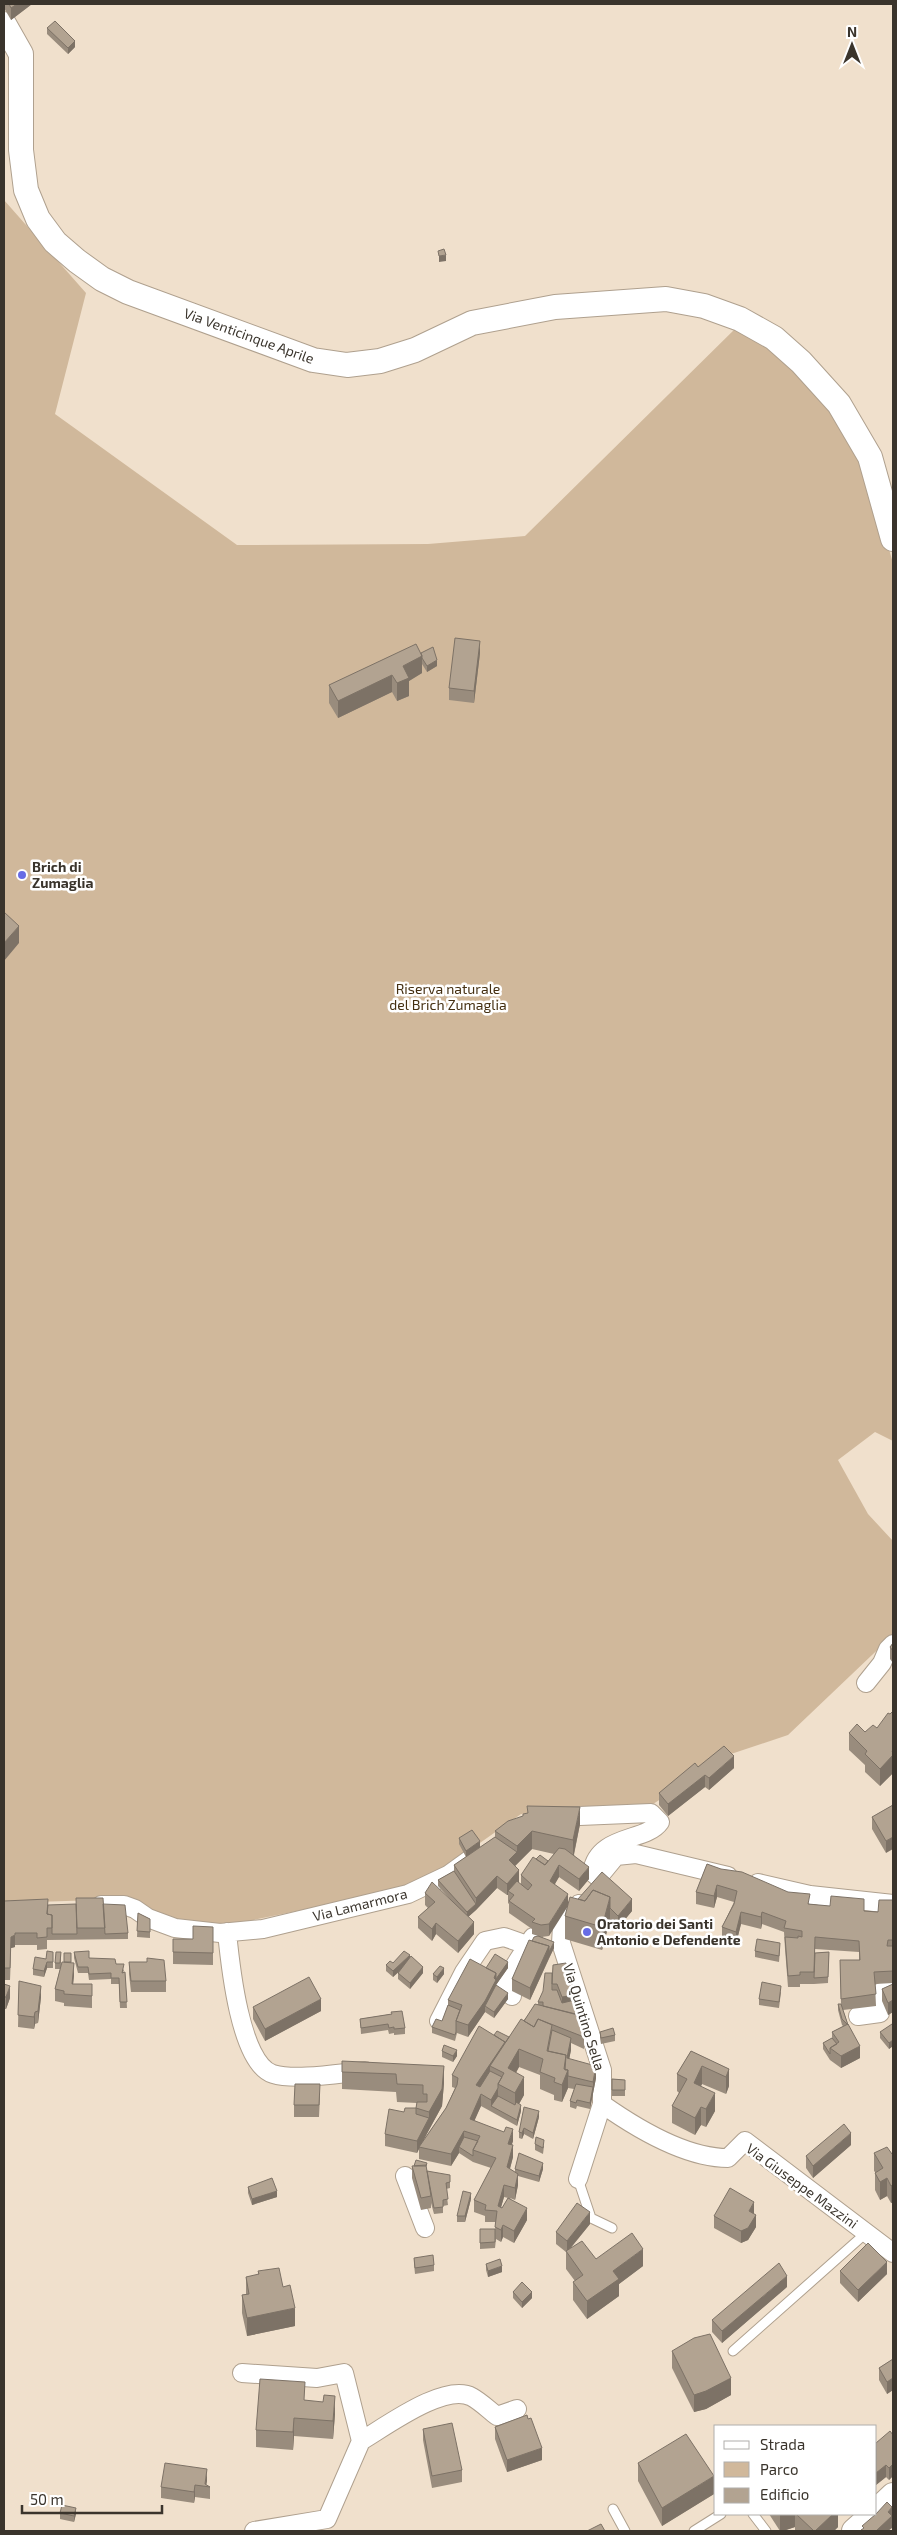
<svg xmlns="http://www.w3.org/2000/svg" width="897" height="2535" font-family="'Exo 2',sans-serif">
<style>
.green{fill:#d0b89b}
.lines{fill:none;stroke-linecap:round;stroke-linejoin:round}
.lane-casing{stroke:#afa08e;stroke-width:11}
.street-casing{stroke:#afa08e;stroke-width:20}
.secondary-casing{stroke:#afa08e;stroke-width:26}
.lane{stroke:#fff;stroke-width:9}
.street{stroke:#fff;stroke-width:18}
.secondary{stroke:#fff;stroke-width:24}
.wall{fill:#998c7d;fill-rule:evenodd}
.shaded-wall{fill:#7d7266}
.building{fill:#b2a391;stroke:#7d7266}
.poi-dot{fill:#676ce5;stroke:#fff;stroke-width:2}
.labels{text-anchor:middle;stroke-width:5;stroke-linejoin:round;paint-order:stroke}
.street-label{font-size:14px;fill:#3a342c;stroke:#fff}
.poi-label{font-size:14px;font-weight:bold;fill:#3a342c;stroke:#fff;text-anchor:start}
.park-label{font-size:14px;fill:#442f11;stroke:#fff}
</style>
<rect width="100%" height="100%" fill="#f0e0cc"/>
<path class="green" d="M4,200l82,93 -31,121 182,131 191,-1 97,-8 215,-212 77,63 45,70 31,106v878l-18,-9 -37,28 30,54 25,27v94l-105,100 -60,20 -81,53 -126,6 -61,43 -55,32 -181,37 -46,-5 -19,-6 -31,-16 -124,4z"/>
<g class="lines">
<g class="lane-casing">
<path id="lane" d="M578,2179l13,39 21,10
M733,2351l133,-118
M613,2509l12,22
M753,2514l13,17
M694,2531l27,-17"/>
</g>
<g class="street-casing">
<path id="street" d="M866,1683l16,-20 6,-14 5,-5
M556,1817l95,-4 9,9c-14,20 -62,12 -68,50l6,5
M602,1873l14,-17 20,-2 92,22
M758,1883l52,12 83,9
M101,1905h23l11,4 13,9 27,10 45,5 43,-4 145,-35 40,-19 25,-18
M227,1932c3,31 13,132 46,142 22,7 68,-1 92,-3
M512,1996l-11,-9 32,-50
M858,2016l22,-3 1,-21 12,-3
M439,2021l25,-49 21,-31 19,-4 23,8
M602,2104c34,24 83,54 126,54l17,-17 148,112
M405,2176l20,52
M578,2179l24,-75v-34l-41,-127 1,-17 17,-22
M242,2373l75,5 27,-5 17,68 -34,78 -73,12
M361,2441c24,-14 84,-59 111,-44 9,5 17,13 25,19l20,-7"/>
</g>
<g class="secondary-casing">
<path id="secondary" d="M4,24l17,30v96l5,40 12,29 17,23 22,19 25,18 26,13 185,68 34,5 33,-4 35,-11 57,-27 83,-16 111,-8 38,7 36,13 34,19 27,24 38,42 31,53 23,82
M876,2511l17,-16
M854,2531l19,-17"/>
</g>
<use href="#lane" class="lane"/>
<use href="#street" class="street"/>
<use href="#secondary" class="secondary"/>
</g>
<path class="wall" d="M4,4h28l-21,16 -7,-12z
M47,28l28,19 -7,7 -21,-20z
M421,653l16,13 -10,6 -5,-8v9l-13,8v15l-12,5 -5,-9 -54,26 -9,-15v-18z
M480,653l-6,50 -25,-3v-12z
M893,1643v20l-3,-4v-12z
M893,1711v62l-13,13 -15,-14v-7l-16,-15v-17l16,-1 12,-4z
M698,1767l36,1 -25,22 -4,-3 -37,29 -9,-11v-12z
M893,1805l-7,48 -14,-24v-12z
M523,1814l57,10 -6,31 15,24 -10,12 -20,-14 -5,7 -5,52 -8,1 13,11 -24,52 -18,-9v-12l20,-38 6,-5 -6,-2v-5l-23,-16v-9l-1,-1v-8h-1l-10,-7 -21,22 -8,7 6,17 -16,19 -22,-19 -4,7 -14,-13v-11l10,-9 -3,-3v-12l25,6 -12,-13v-6l16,-9v-6l41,-28v-6l28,-14zM532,1849l22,5 -6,7 -12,-2 -15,16v9l-2,-1 -4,-17z
M459,1838l21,9 -14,10 -7,-13z
M707,1864l103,40 54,7 14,1 15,-12v83l-18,1 1,22 -33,4 17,48 -19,10 -11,-8 -7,-11v-6l9,-5v-6l11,-6 -1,-1 -4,-15v-6h3l-1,-44h19v-8l-44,-3v4l14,-1 -1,31 -14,1h-14v3h-12l-3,-38 -1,-17 -22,-8 -1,5 -20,-5 -5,20 -14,-5v-12l12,-25 -17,-5 -3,11 -18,-4v-12z
M578,1899l54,12 -14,17 -8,-8 -8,30 -37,-11v-23z
M4,1901l44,4 55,-1 25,29v6l-81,1v9l-10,1v-5h-22v2l-4,1 -1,32h-6z
M138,1913l12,6v19l-13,-1z
M173,1939l40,14v12l-40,-1z
M780,1949l-1,13 -24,-5v-6z
M53,1952v16h-6l-3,9 -11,-2v-6l13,-10z
M61,1952v15l10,-5 3,13 -1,9h19v24l-28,-2v-3l-9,-2v-12l5,-20h-5v-6z
M74,1952l15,6 27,6 8,6 -1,3 2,-1 2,36h-7l-1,-24h-8v-5l-22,1 -1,-7h-10l-4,-15z
M410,1958l13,15 -13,16 -12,-10v-6l2,-2 -7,6 -7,-6v-6z
M129,1962l37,19v11h-35l-2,-18z
M553,1965l22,35v9l3,6 6,1v33l-13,-6v7l-2,9 27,19 -6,31 -13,-3 -1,3 -6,-2v-6l4,-12 -6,-1 -6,14 -8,-2v-5l-14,-6v-14l-21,-8 -3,6 8,22 -5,9 2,7 -4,15 -36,-20 -7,14 39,21 -1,3 1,13 -3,12 5,3v-3h28l-4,13 -21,-6v9l-3,15 -5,-2 17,22 -13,23 -11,-6 -2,5 -5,-3 -1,9 -15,1v-20h15l1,-7h-11v-6l-11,-4v-12l17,-32 -18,-6 -14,-9 -8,13 -32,-7v-11l-2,5 -32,-7v-12l31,-26 1,-5 -20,-1 -1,-10 -54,-3v-28l102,22 -2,23 -21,38 25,-36 9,-20 -3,-1v-12l42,-40 15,2 29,-33v-2l14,-12zM504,2197l4,1 -6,10 -1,-1z
M486,1968h22l-12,17 12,14 -14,19 -9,-6 -17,25 -11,-4 -2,8 -23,-8v-6l10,-6 6,-15v-6z
M433,1974h11l-7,9 -4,-3z
M19,1981l22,16 -3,26 -3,1 -1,5 -16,-2z
M4,1984l6,14 -4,11h-2z
M893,1984v28l-5,3 -6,-14v-12z
M781,1992l-2,16 -20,-3v-6z
M253,2007l68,4 -56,30 -12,-22z
M391,2014l14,14v6l-11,1v-2l-5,1 -1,-4 -27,4 -1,-15z
M893,2026v20l-4,3 -9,-11v-6z
M600,2032l15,3v6l-14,3 -1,-6z
M442,2051l15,5 -4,6 -11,-5z
M691,2051l38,18v17l-3,8 -24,-10 -1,2 14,25 -9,16 -5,-2 -6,10 -23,-12v-17l7,-13 -2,-2v-17z
M612,2079l13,1v16h-13z
M320,2096l-1,21h-25v-12z
M539,2117l-6,22 -9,-5 -2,5 -3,-1v-6z
M535,2144l9,2 -1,8 -8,-4z
M851,2145l-38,33 -7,-10v-12z
M874,2153l18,1 1,-1v49l-2,1 -4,-7 -7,4 -5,-10v-18l-1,-1z
M412,2166l15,3v2l23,11v6l-4,1 2,16 -5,1v7l-9,1 -3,-11v5l-10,2 -9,-32z
M248,2187l29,10 -25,8 -4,-12z
M471,2199l-6,23h-8v-6z
M753,2214l3,13 -8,13 -7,3 -27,-15v-12z
M590,2224l-20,25 26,10 47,7 -24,18v12l-32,23 -14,-19v-18l2,-1 -9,-12v-17l-10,-8v-12z
M414,2258l20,7v6l-19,3 -1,-10z
M486,2264l16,8 -14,5 -2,-7z
M258,2271l37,55 -48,10 -5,-23v-18l4,-1v-17l12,-2z
M840,2271l47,3 -29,28 -18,-19z
M787,2287l-65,56 -10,-11v-12z
M513,2292l19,6 -10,10 -9,-10z
M672,2351l59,44 -25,14 -12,3 -22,-44z
M893,2359v31l-6,4 -8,-14v-12z
M305,2400l30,14 -2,25 -39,-3 -1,14 -37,-3v-17z
M528,2419l14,41 -35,12 -12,-33v-12z
M423,2429l39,41v12l-30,6 -9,-48z
M893,2435v41l-4,4 -3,-3 -10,8v-42z
M638,2463l76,31 -52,32 -24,-45z
M207,2481l-1,4 4,2v12l-15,-2 -1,6 -33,-5v-11z
M60,2513l16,1 -2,8 -14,-3z
M769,2514h69v13l-4,4h-39v-4l-12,4h-3z"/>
<path class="shaded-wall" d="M17,4h15l-21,16v-12z
M75,41v6l-7,7v-6z
M446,255v6l-7,1v-6z
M480,641v12l-6,50v-12z
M422,656v17l-13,8v15l-12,5v-18l6,-17z
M437,660v6l-10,6v-6z
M392,675v17l-54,26v-17z
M19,926v17l-15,18v-18z
M893,1750v23l-13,13v-17z
M734,1756v12l-25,22v-12z
M705,1775v12l-37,29v-12z
M580,1807v17l-7,34v-18z
M532,1831v18l-23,23v-12l8,-8v-6z
M893,1837v12l-7,4v-12z
M480,1841v6l-14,10v-6z
M559,1865v12l-9,16v-12z
M589,1867v12l-10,12v-12z
M519,1870v12l-11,9v4h-1v-11z
M497,1876v12l-21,22v-12z
M717,1885v12l-3,11v-12z
M568,1894v12l-19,30v-12z
M610,1897v23l-8,30v-23z
M632,1899v12l-14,17v-12z
M476,1904v6l-9,8v-6z
M741,1912v12l-5,20v-12z
M762,1912v12l-1,5v-12z
M474,1922v12l-16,19v-12z
M436,1923v11l-4,7v-12z
M15,1935v12l-4,1 -1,32 1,-43z
M554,1942v6l-5,10v-6z
M549,1946v12l-19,42v-12z
M410,1955v6l-17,16v-6z
M47,1962v6l-3,9v-6z
M508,1962v6l-12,17 -11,21v6l-17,25v-12l28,-52z
M74,1963v12l-2,21v-12z
M423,1967v6l-13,16v-6z
M444,1968v6l-7,9v-6z
M10,1986v12l-4,11v-12z
M41,1986v11l-3,26v-12z
M508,1993v6l-14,19v-6z
M575,1995v11l-13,3v-12z
M321,1999v12l-56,30v-12z
M893,2000v12l-5,3v-12z
M35,2012v12l-1,5v-12z
M571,2038v12l-4,20v-12z
M893,2040v6l-4,3v-6z
M505,2042l-15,24v11l-14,20v-12z
M860,2046v12l-19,10v-12z
M519,2049v18l-11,19v-18z
M457,2050v6l-4,6v-6z
M444,2066v17l-2,23 -13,24v-18z
M596,2066v12l-6,31v-6l3,-16v-5z
M702,2066v18l-8,16v-17z
M729,2069v17l-3,8v-17z
M568,2070v18l-6,14v-17z
M524,2077v18l-9,16v-18z
M498,2088v12l-7,6v-6z
M715,2093v18l-9,16v-18z
M481,2094v12l-11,25v-12z
M521,2105v6l-4,15v-6z
M701,2107v18l-6,10v-17z
M539,2111v6l-6,22v-6z
M429,2118v12l-12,23v-12z
M524,2128v6l-2,5v-6z
M513,2129v12l-5,14v-11z
M464,2131v12l-5,4v6l-8,13v-12z
M851,2133v12l-38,33v-12z
M513,2145v12l-6,22v-12z
M543,2163v6l-4,13v-6z
M518,2174v11l-3,15v-12z
M887,2178v18l-7,4v-18z
M893,2184v18l-2,1v-17z
M504,2185v12l-6,21v-12z
M277,2191v6l-25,8v-6z
M471,2193v6l-6,23v-6z
M754,2202v11l-5,10v-12z
M527,2208v12l-13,23v-12z
M590,2212v12l-23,28v-11z
M756,2215v12l-8,13 -7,3v-12z
M503,2225v12l-2,5v-12z
M643,2249v17l-24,18v12l-32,23v-18l26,-30z
M887,2262v12l-29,28v-12z
M502,2266v6l-14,5v-6z
M787,2276v11l-65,56v-12z
M532,2292v6l-10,10v-6z
M295,2308v18l-48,10v-18z
M731,2378v17l-25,14 -12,3v-17z
M893,2378v12l-6,4v-12z
M335,2396v18l-2,25v-18z
M294,2418v18l-1,14v-18z
M542,2448v12l-35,12v-12z
M893,2464v12l-4,4v-12z
M886,2465v12l-10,8v-12z
M207,2469v12l-1,5h-1z
M714,2476v18l-52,32v-18z
M195,2485v12l-1,6v-11z
M892,2507v21l-4,3h-12l12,-19z
M76,2508v6l-2,8v-6z
M783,2514h12v13l-12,4h-3v-16z
M833,2514h5v13l-4,4h-19z"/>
<path class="building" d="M9,4h8l-6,4z
M55,21l20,20 -7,7 -21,-20z
M444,249l2,6 -7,1 -1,-5z
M455,638l25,3 -6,50 -25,-3z
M416,644l6,12 -19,10 6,12 -12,5 -5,-8 -54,26 -9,-16z
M433,647l4,13 -10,6 -5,-8v-2l-1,-3z
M4,912l15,14 -15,17z
M893,1643v8l-3,-4z
M893,1711v39l-1,1 1,2v2l-13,14 -15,-15 2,-3 -18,-18 8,-9 8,8 8,-7 4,3 11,-15 2,1z
M724,1746l10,10 -25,22 -4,-3 -37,29 -9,-11 36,-30 3,4z
M893,1805v32l-7,4 -14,-24z
M527,1806l53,1 -7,33 -41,-9 -15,15 -22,-15 13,-10 15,-5v-2l5,-1z
M472,1830l8,11 -14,10 -7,-13z
M495,1837l22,15 -8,8 10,10 -12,14 -10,-8 -21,22 -22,-33z
M559,1848l6,1 24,18 -10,12 -20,-14 -9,16 18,13 -19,30 -8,1 -9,-3 3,-3 -26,-18 5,-6 -6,-4 9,-10 11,9 4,-5 -11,-10 12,-18 12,8z
M540,1855l8,6 -3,4 -9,-6z
M707,1864l14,5 21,3 46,20 22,2 -2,10 22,2 1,-10 33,3v12l14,1 1,-12h14v40h-5l-1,6h6v25l-19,1 2,22 -35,5 -1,-39h20l-1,-19 -44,-4 -1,35h-14v3l-12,1 -3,-39 13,1v-2l4,1v-6l-18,-3 2,-7 -24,-9 -1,5 -20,-5 -5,20 -14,-5 12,-23 3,-13 -20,-6 -3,11 -18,-4z
M454,1871l22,33 -9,8 -29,-32z
M602,1872l30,27 -14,17 -8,-8v-11l-17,-7 -8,11 -7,-2z
M432,1882l42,40 -16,19 -22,-18 -4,6 -14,-12 17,-15 -10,-9z
M593,1890l17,7 -8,30 -37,-11 5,-19 15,4z
M76,1898h27l2,30h-28z
M48,1899l-1,15 5,1v13h-5v9l-10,1v-5h-22v2l-4,2 -1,31h-6v-67z
M76,1904l1,30h-25v-19l-5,-1 1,-9z
M103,1904l22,1 3,28 -23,1z
M138,1913l12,6v13l-13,-1z
M193,1926l20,1v26l-40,-1v-13h20z
M538,1936l16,6 -5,10v-6l-17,-5 2,-4z
M757,1939l23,4 -1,13 -24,-5z
M529,1940l20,6 -19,42 -18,-9z
M47,1951l6,1v10h-6l-3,9 -11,-2 2,-12 11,2z
M89,1951v7l26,1 1,5h8l-2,9 3,-1 2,30h-7l-1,-24h-8v-5l-22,1 -1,-7h-10l-4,-15z
M404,1951l6,4 -17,16 -7,-6 4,-4 3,2z
M56,1952h5l-1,11h-5z
M829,1952l-1,25 -14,1 1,-25z
M64,1953h7v9h-7z
M495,1954l13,8 -12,17v-6l-10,-5z
M411,1956l12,11 -13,16 -12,-10z
M147,1958l17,2 2,21h-35l-2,-19h18z
M470,1959l26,14 -2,5 2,2 -11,21 -17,24 -12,-4 6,-16 -14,-5z
M62,1962l12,1 -2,21h20v12l-28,-2v-3l-9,-2z
M566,1963l9,32 -13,2 -5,-13h-5l1,-19z
M440,1966l4,2 -7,9 -4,-3z
M545,1973h7v17h5l5,13 13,-3v9l3,6 -35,-9v-4h-5l5,-11z
M309,1977l12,22 -56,30 -12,-22z
M19,1981l22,5 -3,25 -3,1 -1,5 -16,-2z
M762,1982l19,4 -2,16 -20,-3z
M4,1984l6,2 -4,11h-2v1z
M893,1984v16l-5,3 -6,-14z
M496,1985l12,8 -14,19 -9,-6z
M535,2004l49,12v21l-46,-18 -4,8 -10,-6z
M838,2004h3l7,21 -6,-6z
M448,2005l12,5 -4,11v11l-1,3 -23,-8 4,-8 6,2z
M402,2011l3,17 -11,1v-2l-5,1 -1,-4 -27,4 -1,-9 32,-5 -1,-2z
M521,2019l13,8 4,-8 14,6 -5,26 19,4 -2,14 4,1 -6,15 -8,-3 1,-4 -15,-6 3,-13 -24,-10 -11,19 16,9 -8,14 -1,2 -17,-9 6,-11 -14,-7z
M848,2024l12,22 -19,10 -11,-8 9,-6 -7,-10z
M892,2024l1,2v14l-4,3 -9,-11z
M479,2026l26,16 -29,43 4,2 10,-16 12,6 -4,7v4l-7,12 -10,-6 -11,25 34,13 2,-5 7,2 -5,15 5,1 -6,22 11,7 -3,14 -11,-3 -6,21 4,2 6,-10 19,10 -13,23 -11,-6 -2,5 -6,-3 2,-16 -12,-1 1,-5 -12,-5 22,-42 -23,-8 7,-14 -16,-5 -13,23 -32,-7 27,-39 11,-23 1,-7 -6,-3z
M613,2028l2,7 -14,3 -1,-6z
M552,2030l19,8 -4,20 29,8 -3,16 -25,-6v-6h-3l1,-15 -18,-4z
M497,2031l12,6 -4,6v-1l-11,-7z
M832,2038l5,6 -7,4v6l-7,-11z
M444,2045l13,5 -4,6 -11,-5z
M691,2051l38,18 -3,8 -24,-11 -8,17 21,10 -9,16 -5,-2 -6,11 -23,-12 15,-27 -10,-5z
M342,2061l102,5 -2,23 -13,23 -13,-4 1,-6h10v-8h-4v-9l-26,-1 -1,-10 -54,-2z
M612,2079l13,1v10h-13z
M295,2084h25l-1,21h-25z
M576,2084l17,3 -3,16 -13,-3 -1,3 -6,-2z
M498,2096l17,9 1,-3 5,3 -4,15 -26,-14z
M524,2107l15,4 -6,22 -9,-5 -2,5 -3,-1z
M405,2108h11v6l13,4 -12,23 -32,-7 4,-25 15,3z
M844,2124l7,9 -38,33 -7,-10z
M464,2137l14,4 -5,9v6l-14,-9z
M536,2137l8,3 -1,8 -8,-4z
M887,2147l5,7 1,-1v31l-2,2 -4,-8 -7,4 -5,-9 8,-5 -9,-15z
M519,2153l24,10 -4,13 -24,-7z
M416,2160l11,3 -1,3h-12z
M426,2165l5,31 -10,2 -9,-32z
M427,2171l23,4v7l-4,1 2,16 -5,1v7l-9,1z
M272,2178l5,13 -25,8 -4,-12z
M730,2188l24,14 -5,9 7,4 -8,13 -7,3 -27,-15z
M463,2191l8,2 -6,23h-8z
M577,2203l13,9 -23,29 -11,-9z
M480,2229h15v13l-15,1z
M632,2233l11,16 -30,22 6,8 -32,22 -14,-19 10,-7 -17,-24 16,-10 14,18z
M868,2243l19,19 -29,28 -18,-19z
M433,2255l1,10 -19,3 -1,-10z
M500,2259l2,7 -14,5 -2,-7z
M779,2263l8,13 -65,55 -10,-11z
M279,2268l4,19 7,-2 5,23 -48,10 -5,-23 7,-1 -3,-17 13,-3 -1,-3z
M522,2282l10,10 -10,10 -9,-10z
M710,2334l21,44 -25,13 -12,4 -22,-44 22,-13z
M893,2359v19l-6,4 -8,-14z
M260,2379l45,3 -1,18 19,2 1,-7 11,1 -2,25 -39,-3 -1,14 -37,-2z
M527,2415l1,4 3,-1 11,30 -35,12 -12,-33z
M452,2423l10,47 -30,6 -9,-47z
M890,2431l3,4v29l-4,4 -3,-3 -10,8v-30z
M686,2434l28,42 -52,32 -24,-45z
M165,2463l42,6 -2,15 5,3 -15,-2 -1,7 -33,-5z
M887,2502l5,5 -4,5 4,4 -16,15h-14l-1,-1 3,-2 -2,-2 14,-12z
M62,2505l14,3 -2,8 -14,-3z
M796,2514h37l-18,17h-1z
M601,2524l4,7h-18z"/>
<g class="poi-dot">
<circle cx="22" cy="875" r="5"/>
<circle cx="587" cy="1932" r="5"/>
</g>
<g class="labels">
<g class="street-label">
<text transform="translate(249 336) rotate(20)" y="5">Via Venticinque Aprile</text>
<text transform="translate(360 1905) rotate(-14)" y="5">Via Lamarmora</text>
<text transform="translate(584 2017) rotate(73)" y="5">Via Quintino Sella</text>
<text transform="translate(802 2186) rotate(36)" y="5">Via Giuseppe Mazzini</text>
</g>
<g class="poi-label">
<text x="32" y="872">Brich di<tspan x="32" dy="16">Zumaglia</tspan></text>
<text x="597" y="1929">Oratorio dei Santi<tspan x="597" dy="16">Antonio e Defendente</tspan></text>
</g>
<g class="park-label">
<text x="448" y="994">Riserva naturale<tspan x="448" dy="16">del Brich Zumaglia</tspan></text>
</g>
</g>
<rect width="897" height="2535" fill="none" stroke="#3a342c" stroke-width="10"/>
<rect x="714" y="2425" width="162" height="90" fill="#ffffff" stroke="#b0aeab"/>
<rect x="724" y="2441" width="25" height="8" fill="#ffffff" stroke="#b0aeab"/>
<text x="760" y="2450" font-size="15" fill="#3a342c">Strada</text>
<rect x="724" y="2462" width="25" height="15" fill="#d0b89b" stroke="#b0aeab"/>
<text x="760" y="2475" font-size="15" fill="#3a342c">Parco</text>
<rect x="724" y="2488" width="25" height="15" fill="#b2a391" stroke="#b0aeab"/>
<text x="760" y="2500" font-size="15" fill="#3a342c">Edificio</text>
<g transform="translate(852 45)" stroke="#ffffff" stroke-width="4" paint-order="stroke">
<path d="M0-4L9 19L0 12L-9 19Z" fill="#3a342c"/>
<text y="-8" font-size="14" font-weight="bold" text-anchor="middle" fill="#3a342c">N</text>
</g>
<path d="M22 2505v8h140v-8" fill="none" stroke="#3a342c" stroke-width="2.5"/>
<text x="30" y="2505" font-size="15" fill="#3a342c" stroke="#ffffff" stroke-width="4" paint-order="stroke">50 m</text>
</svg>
